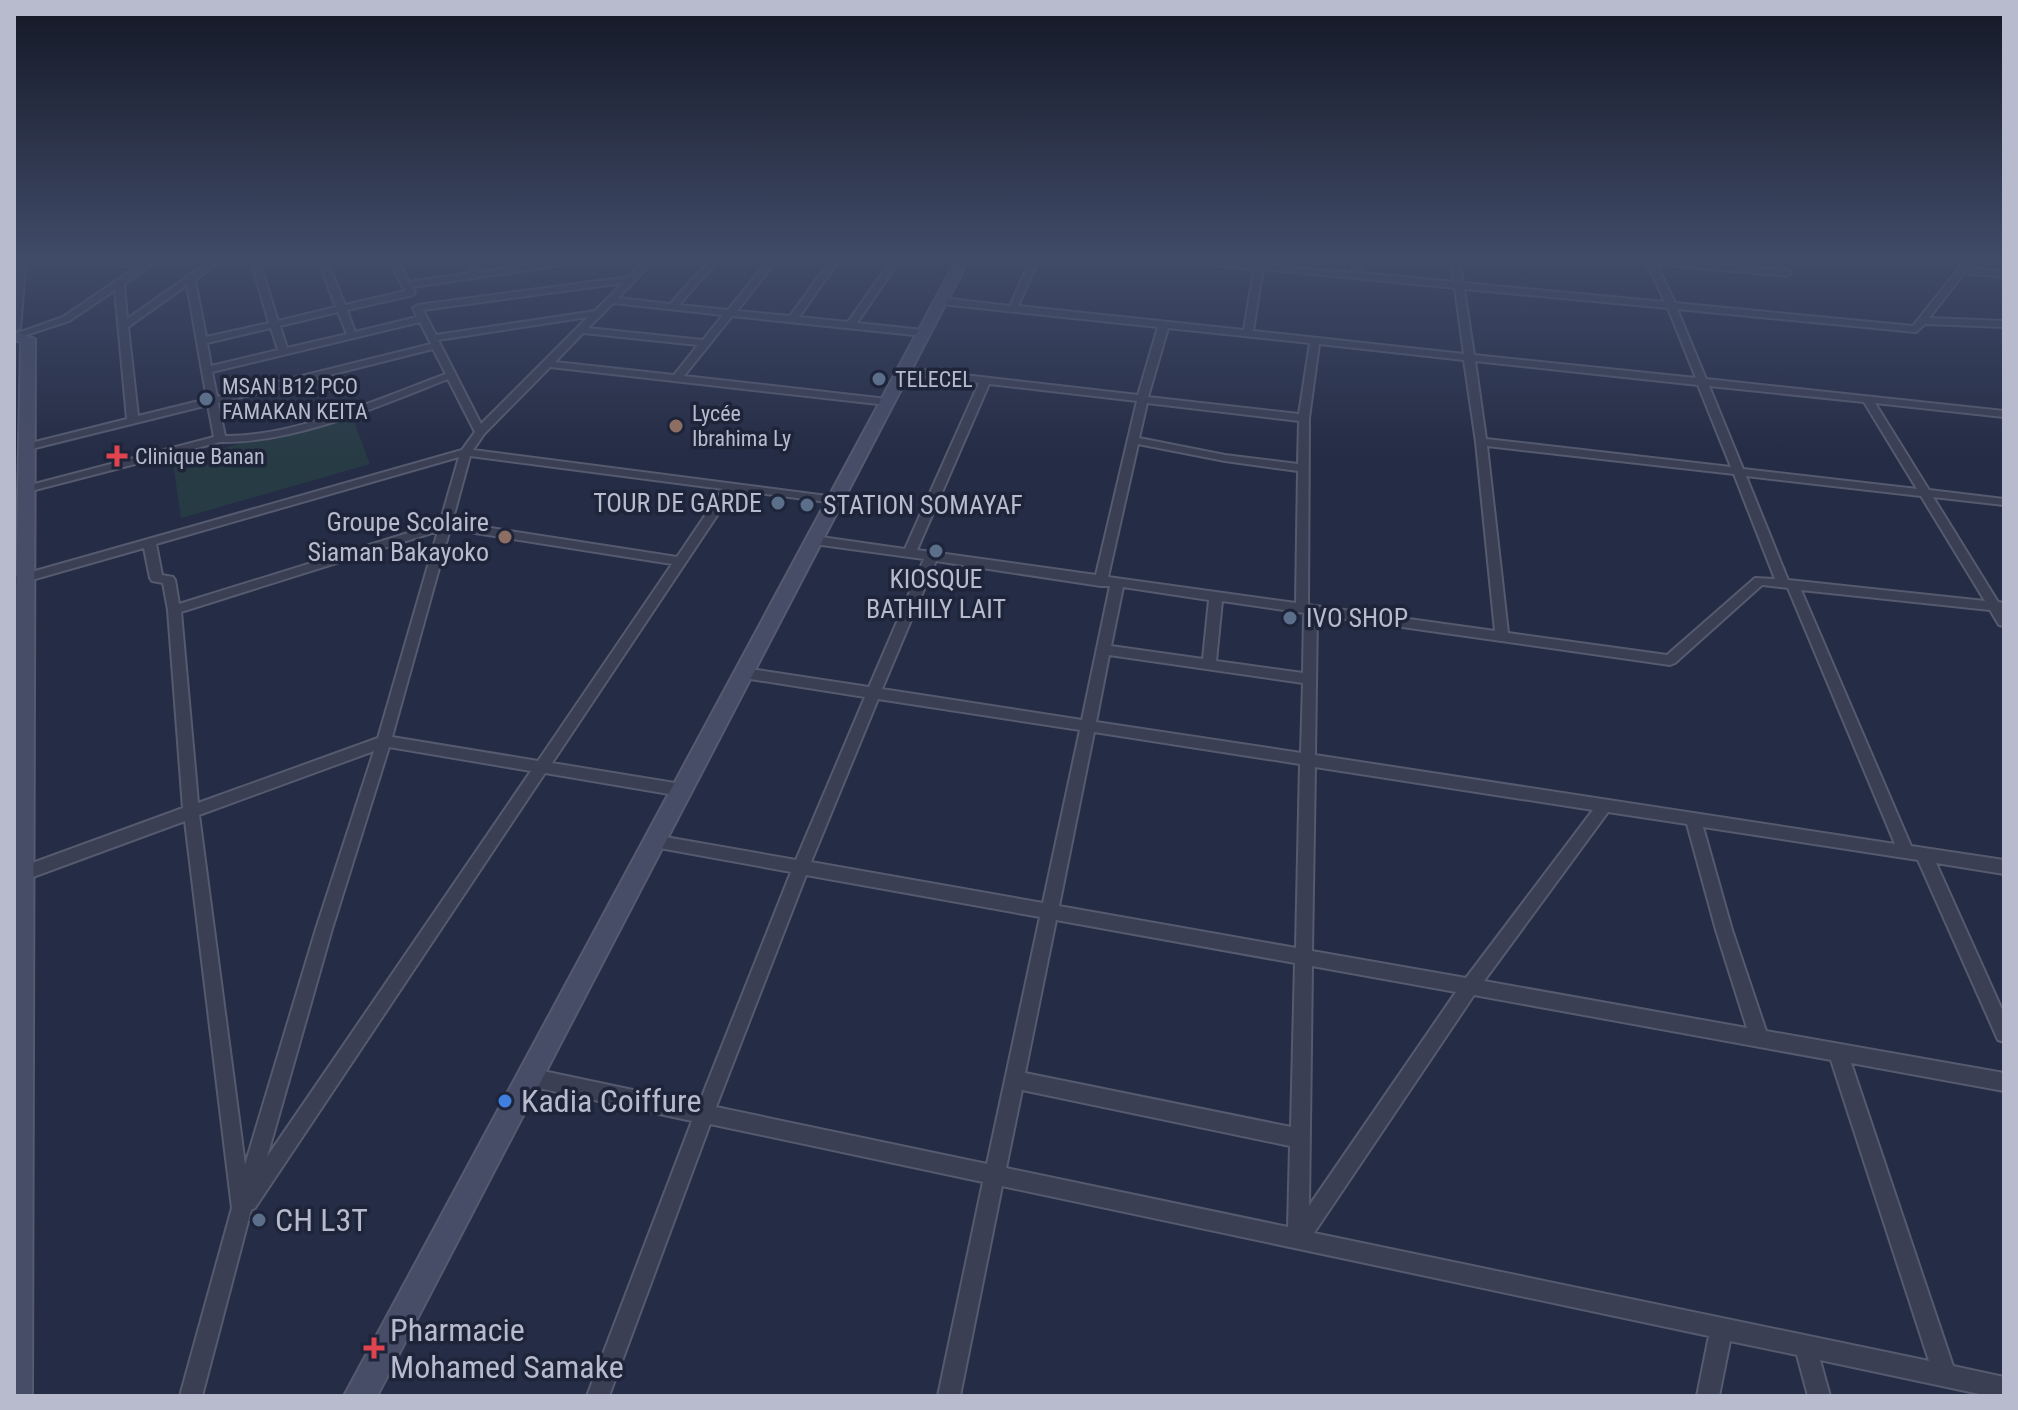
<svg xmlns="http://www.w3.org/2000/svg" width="2018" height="1410" font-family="'Roboto Condensed',sans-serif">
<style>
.green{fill:#273b45}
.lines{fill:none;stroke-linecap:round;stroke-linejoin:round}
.minor-casing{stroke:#555a6e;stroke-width:4}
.secondary-casing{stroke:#555a6e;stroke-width:4}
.minor{fill:#3a3f54;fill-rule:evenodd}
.secondary{fill:#474d67;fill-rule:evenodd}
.service-dot{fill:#5c6f8a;stroke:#1e2439;stroke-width:3}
.education-dot{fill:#8d6e63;stroke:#1e2439;stroke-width:3}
.health-dot{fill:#e0444e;stroke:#1e2439;stroke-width:3}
.shop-dot{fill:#3f7fe0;stroke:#1e2439;stroke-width:3}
.labels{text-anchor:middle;stroke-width:7;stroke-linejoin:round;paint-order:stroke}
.far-poi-label{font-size:22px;fill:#b7bbcd;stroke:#1e2439;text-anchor:start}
.poi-label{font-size:26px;fill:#b7bbcd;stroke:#1e2439;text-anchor:end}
.near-poi-label{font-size:32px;fill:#b7bbcd;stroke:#1e2439;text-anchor:start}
</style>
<rect width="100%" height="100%" fill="#252c45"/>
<path class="green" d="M351,414l19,50 -189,54 -8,-56z"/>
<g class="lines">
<g class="minor-casing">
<path id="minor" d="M18,257h8l-6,71 -5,3 -1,-39z
M153,257h9l-38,27 3,35 89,-62h9l-30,23 11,57 63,-14 -19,-66h8l20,64 58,-14 -19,-50h8l20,48 60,-14 -17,-34h8l13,25 62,-9 2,-3 -9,-13h8l8,15 97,-15h80l-39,41 52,6 43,-47h8l-42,48 49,5 43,-53h8l-42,54 53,5 43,-59h8l-42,60 49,5 46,-65h8l-45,66 67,7 5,3 -5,3 -192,-20 -48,60 203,23 5,3 -5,3 -337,-38 -66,67 -11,16 362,47 6,3 -6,3 -101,-13 -182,273 129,21 5,2 3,4 -3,4 -5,2 -136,-23 -290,435 -4,2 -49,186h-22l52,-188 -47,-387 -163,60 -6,-2 -2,-5 2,-5 167,-61 -15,-198 -5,-27 -11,-2 -2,-3 -6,-30 -130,37v-8l448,-127 13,-18 -27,-53c-69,27 -152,64 -228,63l-189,49h-8v-4l191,-50 -6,-32 -181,45 -5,-3 1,-2 104,-26 -12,-129 -46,31 -46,15 -5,-3 45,-16 75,-51 -67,-2 -4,-3 1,-2 78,2zM643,262l-14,15 -211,28 -5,3 4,9 -62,15 -8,-22 66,-15 2,-3 -3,-5 165,-24zM623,283l-28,28 -159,24 -13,-25zM187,285l20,114 -69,17 -10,-89zM613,303l110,12 -20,25 -115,-12zM338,312l9,22 -60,14 -7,-22zM588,317l-107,107 -43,-84zM420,322l11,22 -214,53 -5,-25zM271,328l7,22 -67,16 -4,-23zM583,333l115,12 -24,30 -119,-13zM433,349l13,25c-65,24 -152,63 -221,62l-7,-33zM470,456l253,33 -46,68 -225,-35zM459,457l-19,66 -261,81 -4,-24 -2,-3 -11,-2 -6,-31zM450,529l222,35 -134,197 -146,-24zM438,531l-60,207 -180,65 -17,-191zM389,747l142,24 -264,386 65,-228zM374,751l-58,178 -71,236 -46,-350z
M930,257h25l12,3c-8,5 -29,2 -37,-3z
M1032,257h8l-22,49 226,24 10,-61 -93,-9 -4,-3h27l169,16v-16h8v16l93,9 -3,-25h8l4,26 202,19 -21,-45h8l1,2 134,11 4,3 -4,3 -131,-12 19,39 238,23 55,-69h8l-8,11 36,3v6l-40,-4 -35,45 75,3v6l-79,-3 -9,8 -239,-23 29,70 298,32v6l-129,-14 54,87 75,9v6l-71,-8 65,105 6,1v23l-5,-1 -9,-15 -189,-20 110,256 93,14v14l-68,-11 68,151v28l-6,-2 -80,-180 -215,-33 29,103 34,101 238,42v18l-153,-28 102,303 51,11v19h-15l-169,-36 10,36h-22l-11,-41 -67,-14 -11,55h-22l12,-60 -707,-150 -42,210h-22l45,-214 -273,-58 -101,272h-22l105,-275 -163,-35 -7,-3 -2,-6 2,-6 7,-3 170,36 92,-232 -137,-25 -6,-1 -2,-5 2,-5 6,-1 142,25 69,-163 -121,-19 -7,-5 7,-5 125,19 55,-128 -110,-15 -6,-4 6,-4 91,13 74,-166 -75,-9 -5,-3 5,-3 234,27 20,-68 -217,-23 -5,-3 5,-3 69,8zM1263,269l192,19 9,66 -211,-23zM1464,289l204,19 28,70 -222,-23zM1168,328l142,15 -11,71 -151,-17zM1319,344l145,16 12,82 19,189 -187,-26 1,-187zM1475,361l223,24 33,82 -245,-28zM989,384l148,17 -41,174 -179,-25zM1709,386l155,16 53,87 -174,-20zM1147,403l152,18 -1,43 -73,-9 -86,-17zM1138,444l87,17 73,10 -2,132 -188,-26zM1487,446l247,28 41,105 -20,-1 -88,77 -159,-22zM1746,476l175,20 64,105 -197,-21zM936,561l165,25h9l-28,134 -200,-31zM1762,585l26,3 107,256 -580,-89 2,-140 353,50 5,-2zM1123,587l86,13 -6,59 -92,-13zM1222,601l82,12 -1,60 -87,-12zM1109,655l194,28 -2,70 -205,-31zM878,699l202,31 -37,173 -232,-41zM1094,732l206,32 -4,184 -237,-42zM1315,767l278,43 -127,168 -154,-27zM1608,812l79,12 29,106 31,98 -263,-47zM806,875l234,42 -53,247 -271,-57zM1056,920l239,43 -4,164 -266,-54zM1312,966l144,26 -147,214zM1474,995l357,65 98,301 -615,-128zM1022,1090l268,56 -2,81 -282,-59z"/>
</g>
<g class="secondary-casing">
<path id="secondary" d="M958,257h12l-593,1139h-33z
M19,333l16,6 -3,1057h-18v-699l7,-355 -7,-2v-6z"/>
</g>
<use href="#minor" class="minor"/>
<use href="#secondary" class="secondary"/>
</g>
<linearGradient id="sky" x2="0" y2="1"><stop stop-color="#141826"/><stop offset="0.57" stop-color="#404b68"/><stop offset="1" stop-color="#404b68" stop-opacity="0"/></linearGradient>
<rect width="2018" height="454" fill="url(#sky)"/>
<g class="service-dot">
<circle cx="879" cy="379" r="8"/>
<circle cx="206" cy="399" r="8"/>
<circle cx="778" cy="503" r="8"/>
<circle cx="807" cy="505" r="8"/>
<circle cx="936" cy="551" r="8"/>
<circle cx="1290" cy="618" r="8"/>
<circle cx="259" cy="1220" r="8"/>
</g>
<g class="education-dot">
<circle cx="676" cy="426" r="8"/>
<circle cx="505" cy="537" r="8"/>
</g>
<g class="health-dot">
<path d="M113 444h8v8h8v8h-8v8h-8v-8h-8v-8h8z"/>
<path d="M370 1336h8v8h8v8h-8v8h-8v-8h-8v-8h8z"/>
</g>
<circle class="shop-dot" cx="505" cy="1101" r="8"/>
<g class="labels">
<g class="far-poi-label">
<text x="895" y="387">TELECEL</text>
<text x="222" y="394">MSAN B12 PCO<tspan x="222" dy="25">FAMAKAN KEITA</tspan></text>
<text x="692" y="421">Lycée<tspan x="692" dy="25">Ibrahima Ly</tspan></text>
<text x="135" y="464">Clinique Banan</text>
</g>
<g class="poi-label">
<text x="762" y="512">TOUR DE GARDE</text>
<text x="823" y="514" text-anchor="start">STATION SOMAYAF</text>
<text x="489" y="531">Groupe Scolaire<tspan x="489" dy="30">Siaman Bakayoko</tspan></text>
<text x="936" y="588" text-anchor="middle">KIOSQUE<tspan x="936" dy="30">BATHILY LAIT</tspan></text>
<text x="1306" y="627" text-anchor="start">IVO SHOP</text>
</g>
<g class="near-poi-label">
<text x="521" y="1112">Kadia Coiffure</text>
<text x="275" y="1231">CH L3T</text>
<text x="390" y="1341">Pharmacie<tspan x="390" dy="37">Mohamed Samake</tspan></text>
</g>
</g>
<rect width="2018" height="1410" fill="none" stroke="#b7bbcd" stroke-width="32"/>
</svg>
